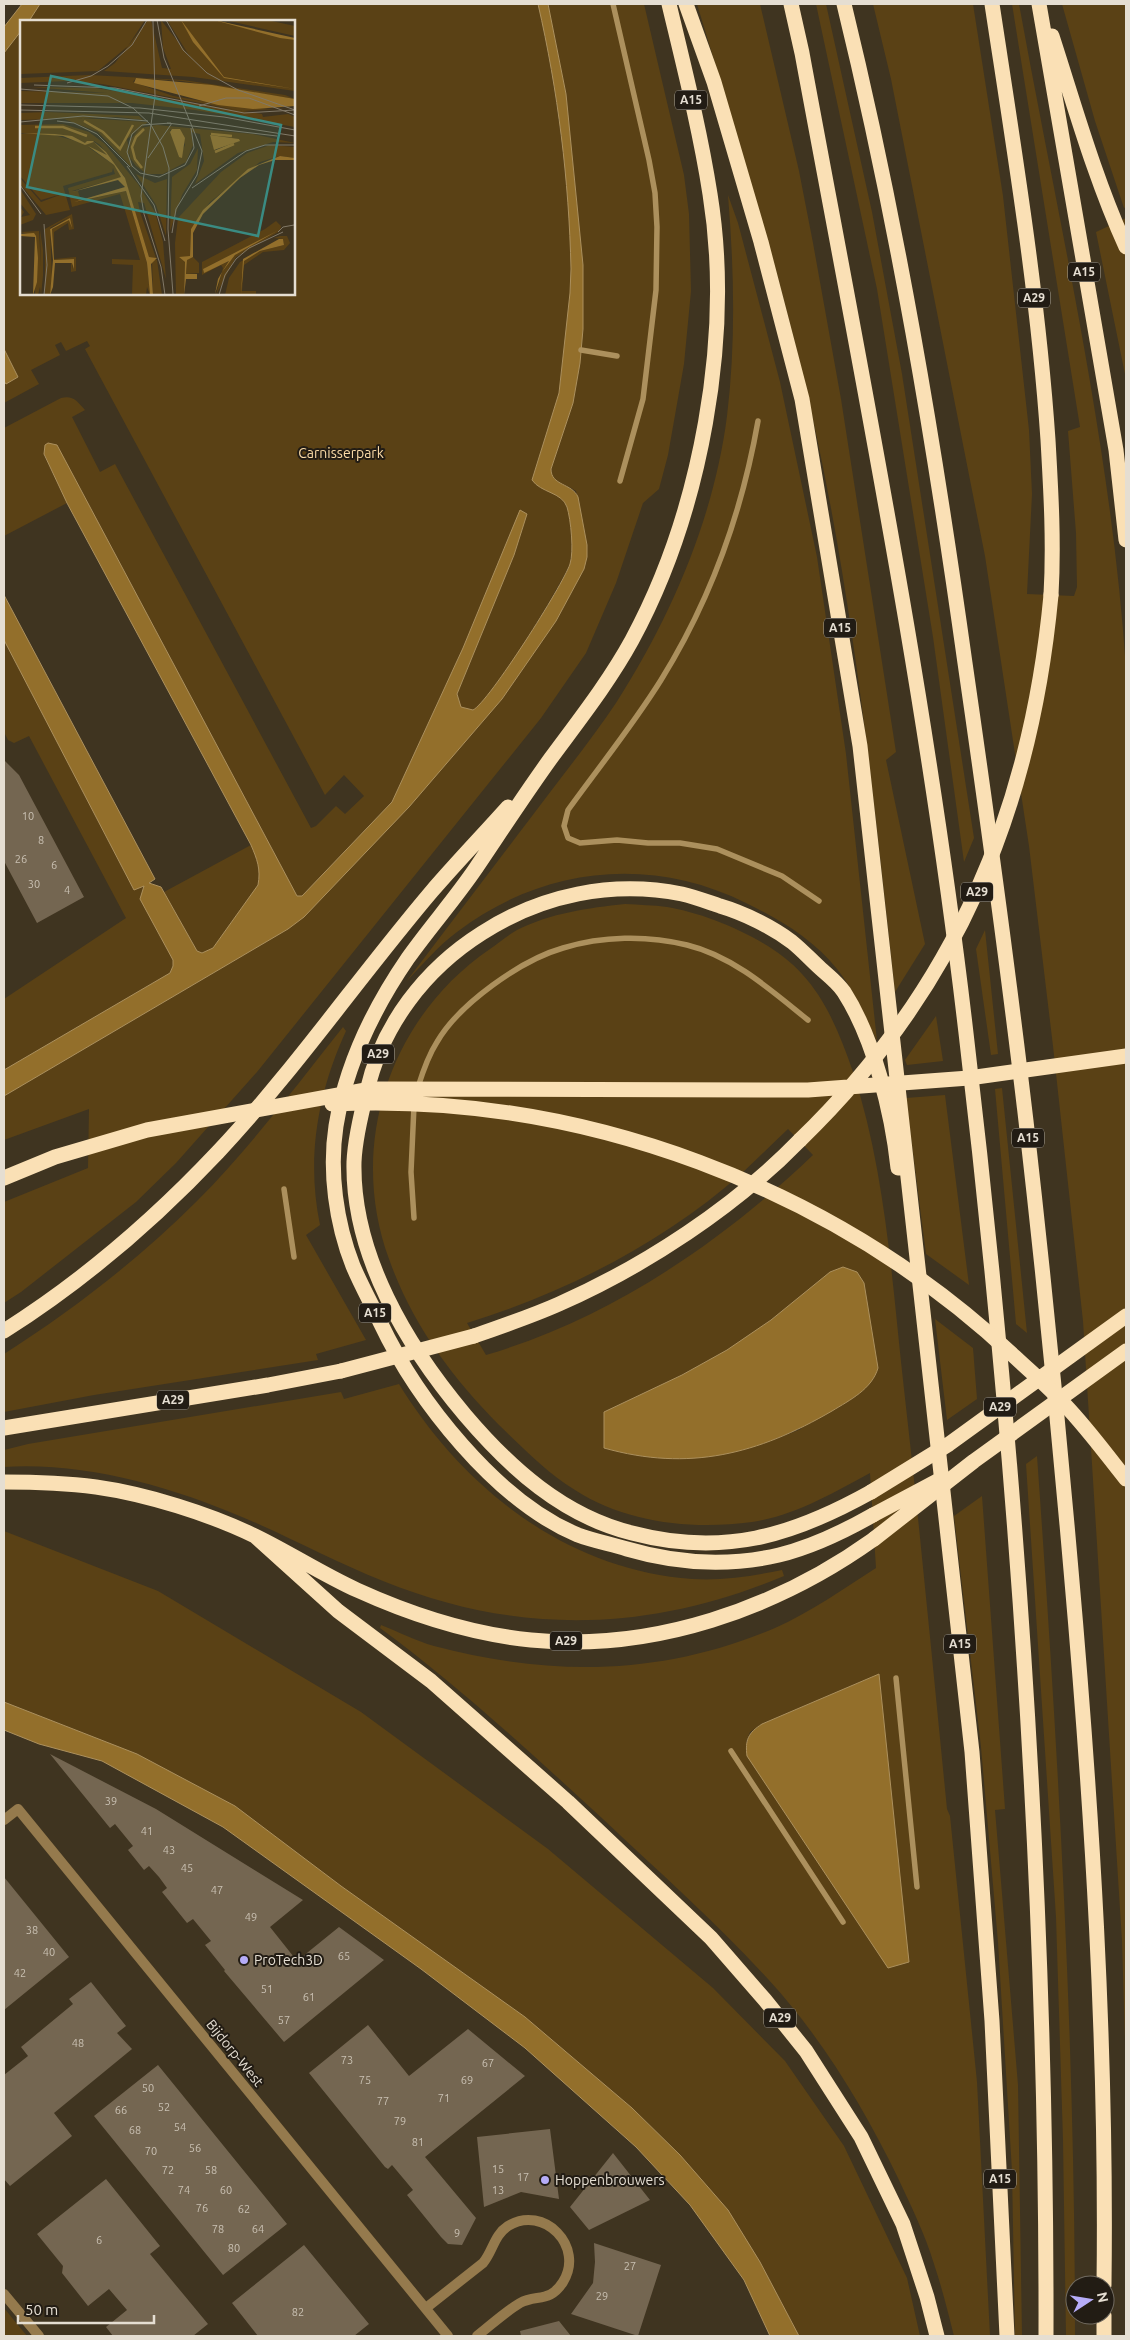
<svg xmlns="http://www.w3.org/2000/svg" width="1130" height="2340" font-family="Ubuntu,sans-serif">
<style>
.green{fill:#5a4115;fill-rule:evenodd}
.water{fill:#936f2b;stroke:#ac905d}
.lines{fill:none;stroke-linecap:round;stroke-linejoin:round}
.stream{stroke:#ac905d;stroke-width:5.5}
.building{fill:#746651}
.minor{stroke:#957a4d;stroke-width:10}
.motorway{stroke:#fae0b5;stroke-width:15}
.motorway-bridge{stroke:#fae0b5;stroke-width:15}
.poi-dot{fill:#b6acf8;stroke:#221c14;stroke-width:2}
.labels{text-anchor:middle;stroke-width:4;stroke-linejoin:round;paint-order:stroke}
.number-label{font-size:11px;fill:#c9c0b2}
.shield{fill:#221c14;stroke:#aaa499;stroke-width:1}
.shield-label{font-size:12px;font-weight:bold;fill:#e5ded2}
.park-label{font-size:14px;fill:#fbdba7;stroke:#221c14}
.poi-label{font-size:14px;fill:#e5ded2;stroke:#221c14;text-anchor:start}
.street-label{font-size:14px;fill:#e5ded2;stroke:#221c14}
.inset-river{fill:none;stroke:#936f2b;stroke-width:2.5}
.inset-road{fill:none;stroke:#817867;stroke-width:1}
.view{fill:#3a8b82;fill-opacity:0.15;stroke:#3a8b82;stroke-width:2.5}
.inset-edge{fill:none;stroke:#e5ded2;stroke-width:2.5}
</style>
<rect width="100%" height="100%" fill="#3f3420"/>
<path class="green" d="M40,4h498c19,87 31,176 33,265l-1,24 -11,100 -27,87c8,11 20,10 30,18 10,10 11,52 8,66 -12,25 -77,135 -97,146l-12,-3 -4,-13 57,-139 6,-45 -57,138 -71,154 -90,94h-5l-5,-6 -247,-445 -1,10 23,48 -63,33v-108l57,-30c12,-3 16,3 24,12l-13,7 28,55 15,-8 196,364 5,-2 20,-20 9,8 19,-18 -20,-21 -19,20 -240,-446 5,-3 -3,-5 -21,10 -5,-9 -6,3 5,10 -29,15 8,14 -35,19v-22l2,3 12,-7 -14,-28v-296l17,-22v263h273v-273h-265z
M548,4h96l40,171 5,39 2,77 -7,73 -16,91 -9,34 -16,14 -27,80 -30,70 -45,65 -284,354 -81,91 -40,39 -115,90 -17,11v-101l84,-34 1,-59 -85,31v-44l284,-167 214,-230 85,-142v-12l-11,-54c-10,-7 -25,-8 -25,-22l22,-66 7,-40 3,-34v-64l-17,-171z
M697,4h63l39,167 14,72 28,156 55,353 -10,8 39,184 -30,48c-21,-190 -40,-381 -81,-568 -31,-142 -75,-281 -117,-420z
M816,4h10l46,208 30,162 72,464 -10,24 -31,-225 -56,-348z
M873,4h100l30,192 26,234 3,64 -5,100 47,2 3,-9 -1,-54 -8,-102 12,-4 -68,-423h7c40,221 92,440 107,665v1405l-4,-133 -39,-620 -30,-275 -24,-200 -44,-290 -94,-477z
M1062,4h64v203l-2,1 -29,-87z
M728,195l10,28 42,159 37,175 29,197 31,287c-12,-24 -23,-51 -40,-72 -24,-30 -58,-50 -91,-66 -96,-48 -204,-36 -289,29 -19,14 -35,33 -51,50 41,-54 82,-108 123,-162 29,-39 60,-77 87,-117 55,-86 98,-185 111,-287 9,-73 7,-148 1,-221z
M1126,218v161l-30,-147z
M4,640l130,250 10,-5 29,75v6l-3,7 -166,97v-71l122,-81 -97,-182 -15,7 -6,-3 -4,-8z
M251,845l9,20 -2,20 -45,63 -11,5 -5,-2 -33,-59z
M625,904c14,1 28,1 42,3 43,7 106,34 135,67 25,27 39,63 51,98 33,101 39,211 51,317 16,140 29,280 43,420l3,7 27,266 13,254h-36c-6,-24 -12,-48 -20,-72 -9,-30 -23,-58 -36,-86 -35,-72 -76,-140 -130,-199 -51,-56 -109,-107 -164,-159 -72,-66 -145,-134 -224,-192l1,-3c18,7 35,16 53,21 118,31 228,30 341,-18 36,-16 68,-39 101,-60l-6,-95c-37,20 -76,43 -118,49 -60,8 -126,1 -177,-32 -29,-18 -52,-42 -76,-65 -48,-49 -87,-101 -110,-166 -42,-114 1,-242 101,-310 9,-6 18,-14 27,-19 34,-17 71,-22 108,-26zM788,1129l25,26c-92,88 -204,164 -327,200l-19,-32c98,-30 197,-81 274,-149 16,-15 31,-30 47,-45zM830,1272l-29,157c-66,28 -126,39 -197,19v-36c41,-20 84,-38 123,-62 37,-22 70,-51 103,-78zM879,1674l-133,69 4,-11 12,-8z
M985,930l13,124 -7,1 -15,-106z
M936,1016l7,45 -36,4 -2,-5z
M343,1027l3,4c-28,61 -40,127 -26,194l-14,10 60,105 -50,14 2,6 -224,35 -90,17v-58c69,-44 135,-95 193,-153 53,-53 99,-115 146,-174z
M1002,1088l25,245 -11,-9 -21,-235z
M945,1095l24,190 -43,-31 -20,-156z
M935,1319l38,29 4,51 -30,21z
M399,1384c64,104 167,186 293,195 30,2 61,-3 90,-9l2,6c-134,56 -265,60 -401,5 -48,-19 -93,-44 -141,-64 -73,-31 -158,-55 -238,-50v-17l24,-6 313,-52 3,7z
M1037,1456c21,293 38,586 38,880h-9l-3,-196 -7,-223 -30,-453z
M982,1496l23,313 -10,1 23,275 4,251h-7l-3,-165 -14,-229 -17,-195 -27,-231z
M4,1531l154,60 203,121 187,137 165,139 72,73 59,85 63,132 13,58h-121l-39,-74 -80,-107 -48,-47 -107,-91 -184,-131 -106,-80 -98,-52 -133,-52z
M4,2308l23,28h-23z"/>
<path class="water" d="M22,4h18l-11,17h-8v10l-17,22v-26z
M538,4h10l18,90 17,171v64l-3,34 -7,40 -22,66c0,17 21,14 27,28l9,48v12l-3,12 -28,52 -54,78 -93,108 -105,110 -16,12 -284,167v-26l166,-97 3,-7v-6l-33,-61 4,-13 -10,4 -130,-250v-45l151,284 -6,4 12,4 36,64 5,2 11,-5 45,-63c3,-16 -1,-26 -7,-40l-184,-342 -23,-49 1,-9 3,-2 9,2 240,451h5l90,-94 71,-154 57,-138 7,4 -13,41 -57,139 4,13 12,3c16,-8 90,-125 97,-146 4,-12 1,-44 -3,-57 -5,-15 -26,-14 -35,-27l27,-87 11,-100 1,-24c-2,-89 -13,-178 -33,-265z
M4,349l14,28 -12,7 -2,-3z
M843,1267l14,5 7,11 14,85c-6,21 -28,32 -46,43 -74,43 -143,61 -228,37v-36l78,-37 45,-25 44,-30 59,-48z
M879,1674l30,288 -21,6 -141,-212c-2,-16 1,-23 15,-32z
M4,1702l133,52 98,52 106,80 184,131 107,91 48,47 48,55 32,52 39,74h-29l-26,-56 -54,-75 -54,-58 -111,-99 -104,-79 -198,-142 -121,-66 -63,-17 -35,-14z"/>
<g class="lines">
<path class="stream" d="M613,4l36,156 6,33 2,34 -1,63 -13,109 -23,82
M581,350l36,6
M758,421c-16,91 -48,180 -97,259 -28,45 -62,87 -93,130l-4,16 4,12 12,5 37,-3 31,3h32l37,6 65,27 37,25
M418,1087c5,-16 10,-31 19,-45 22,-38 84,-82 126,-94 39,-12 84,-13 124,-3 46,11 85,46 121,75
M284,1189l10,68
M414,1218l-3,-46 3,-66
M896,1678l21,209
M731,1751l112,171"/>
</g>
<path class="building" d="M4,760l15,15 65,122 -47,26 -33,-62z
M50,1754l106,55 147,91 -33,27 27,34 42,-34 45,33 -100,82 -60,-71 1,-1 -20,-25 6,-4 -18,-22 -6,4 -25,-31 5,-4 -8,-11 -10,-11 -5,4 -16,-20 5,-4 -18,-22 -5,4z
M4,1877l65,80 -65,53z
M91,1982l35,44 -9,7 15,16 -78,64 18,23 -62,50 -6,-7v-104l24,-19 -7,-9 52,-43 -4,-5z
M368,2025l41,51 59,-47 57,47 -100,81 51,61 -14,27 -14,-1 -7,-7 -34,-42 6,-5 -21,-25 -4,4 -3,-2 -76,-94z
M158,2065l129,159 -64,51 -129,-159z
M550,2129l9,70 -38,-7 -37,15 -7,-70z
M613,2153l37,47 -61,30 -19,-23z
M106,2179l54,67 -10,8 58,70 -15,12h-80l-7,-9 21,-17 -18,-21 -21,17 -26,-33 1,-7 -26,-32z
M594,2243l67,22 -23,71 -67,-22 22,-31 2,-21z
M304,2245l65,79 -15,12h-96l-26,-33z
M559,2321l12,15h-50l-1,-5z"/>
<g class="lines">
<path class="minor" d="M4,1820l14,-11 430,527
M4,2294l35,42
M426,2308l57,-45c10,-12 11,-28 25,-37 36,-22 77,21 55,56 -13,21 -27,12 -43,21 -15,9 -29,22 -43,33"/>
<path class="motorway" d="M669,4c15,63 31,126 41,190 23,143 -9,318 -78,446 -23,42 -53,80 -81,118 -26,36 -50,73 -75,110 -21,31 -46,59 -68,90 -35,51 -62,106 -72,168 -7,45 0,97 17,140 8,19 18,37 27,56 37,78 116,179 198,213 16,6 33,9 49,14 51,15 100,18 152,6 33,-8 64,-23 94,-40
M686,4l28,78 47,160 41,157 58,347 112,1006 20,269 15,315
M791,4l11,49c60,325 126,651 164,980 51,430 81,870 80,1303
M844,4c53,217 90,437 121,659 22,152 43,305 61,458 17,149 32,299 45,449 21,238 36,476 33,715
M992,4c22,145 46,289 56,436 3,52 6,103 3,155
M1039,4l77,446 10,90
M1052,36c23,71 43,143 74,211
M4,1331c79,-50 150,-111 214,-179 77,-82 141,-175 214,-261 24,-28 51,-56 76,-84
M474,1336c29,-10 58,-20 85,-32 86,-38 176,-97 241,-164
M4,1428l264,-43 73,-14
M4,1482c31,0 61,1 92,5 50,7 114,27 159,49 35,17 67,38 102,54 55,25 114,44 174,50 122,12 245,-31 343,-101
M871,1492c-79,44 -148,65 -239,41 -69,-17 -122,-65 -167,-118 -58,-69 -113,-160 -111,-253 1,-24 7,-48 13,-71 15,-66 58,-122 115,-158 59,-38 130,-53 200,-39 13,3 26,8 38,12 24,7 52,21 72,36 10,8 19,18 29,27 8,7 17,14 23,23 30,47 48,120 54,176
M256,1537l82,74 93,70 137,121 143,136 54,62 41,51 55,86 42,87 24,73 10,39
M1104,2336v-21"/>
<path class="motorway-bridge" d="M332,1104c250,-12 502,83 683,253 17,16 35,31 50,48 22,23 41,49 61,74
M800,1140c156,-151 231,-330 251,-545
M4,1178l51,-21 92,-27 224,-41 437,1 161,-12 157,-22
M341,1371l133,-35
M871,1492l78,-48 177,-128
M873,1515l64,-34
M874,1539l100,-78 152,-110"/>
</g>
<g class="poi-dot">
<circle cx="244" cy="1960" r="5"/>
<circle cx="545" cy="2180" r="5"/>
</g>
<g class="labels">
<g class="number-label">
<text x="28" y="820">10</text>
<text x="41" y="844">8</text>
<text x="21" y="863">26</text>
<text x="54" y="869">6</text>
<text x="34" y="888">30</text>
<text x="67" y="894">4</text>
<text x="111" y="1805">39</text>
<text x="147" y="1835">41</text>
<text x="169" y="1854">43</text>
<text x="187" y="1872">45</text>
<text x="217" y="1894">47</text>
<text x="251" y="1921">49</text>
<text x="32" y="1934">38</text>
<text x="49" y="1956">40</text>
<text x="344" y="1960">65</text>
<text x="20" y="1977">42</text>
<text x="267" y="1993">51</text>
<text x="309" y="2001">61</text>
<text x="284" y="2024">57</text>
<text x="78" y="2047">48</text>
<text x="347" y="2064">73</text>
<text x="488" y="2067">67</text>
<text x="365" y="2084">75</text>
<text x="467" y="2084">69</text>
<text x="148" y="2092">50</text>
<text x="444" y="2102">71</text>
<text x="383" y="2105">77</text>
<text x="164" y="2111">52</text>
<text x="121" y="2114">66</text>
<text x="400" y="2125">79</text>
<text x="180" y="2131">54</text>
<text x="135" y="2134">68</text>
<text x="418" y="2146">81</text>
<text x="195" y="2152">56</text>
<text x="151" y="2155">70</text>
<text x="498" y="2173">15</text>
<text x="168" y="2174">72</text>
<text x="211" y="2174">58</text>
<text x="523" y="2181">17</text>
<text x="184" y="2194">74</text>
<text x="226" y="2194">60</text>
<text x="498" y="2194">13</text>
<text x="202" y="2212">76</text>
<text x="244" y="2213">62</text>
<text x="218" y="2233">78</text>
<text x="258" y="2233">64</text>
<text x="457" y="2237">9</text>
<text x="99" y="2244">6</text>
<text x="234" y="2252">80</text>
<text x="630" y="2270">27</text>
<text x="602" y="2300">29</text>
<text x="298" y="2316">82</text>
</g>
<g class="shield">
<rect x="675" y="90.5" width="32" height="19" rx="4"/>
<rect x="1068" y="262.5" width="32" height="19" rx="4"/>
<rect x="1018" y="288.5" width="32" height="19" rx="4"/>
<rect x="824" y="618.5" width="32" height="19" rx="4"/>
<rect x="961" y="882.5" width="32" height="19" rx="4"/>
<rect x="362" y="1044.5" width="32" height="19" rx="4"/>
<rect x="1012" y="1128.5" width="32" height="19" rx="4"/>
<rect x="359" y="1303.5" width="32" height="19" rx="4"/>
<rect x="157" y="1390.5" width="32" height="19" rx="4"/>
<rect x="984" y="1397.5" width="32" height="19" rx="4"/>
<rect x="550" y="1631.5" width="32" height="19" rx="4"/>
<rect x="944" y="1634.5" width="32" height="19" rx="4"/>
<rect x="764" y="2008.5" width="32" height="19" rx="4"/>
<rect x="984" y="2169.5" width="32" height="19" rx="4"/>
</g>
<g class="shield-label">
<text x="691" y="104">A15</text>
<text x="1084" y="276">A15</text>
<text x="1034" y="302">A29</text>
<text x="840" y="632">A15</text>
<text x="977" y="896">A29</text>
<text x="378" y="1058">A29</text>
<text x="1028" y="1142">A15</text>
<text x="375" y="1317">A15</text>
<text x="173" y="1404">A29</text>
<text x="1000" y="1411">A29</text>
<text x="566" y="1645">A29</text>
<text x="960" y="1648">A15</text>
<text x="780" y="2022">A29</text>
<text x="1000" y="2183">A15</text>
</g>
<g class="park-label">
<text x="341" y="458">Carnisserpark</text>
</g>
<g class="poi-label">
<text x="254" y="1965">ProTech3D</text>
<text x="555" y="2185">Hoppenbrouwers</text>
</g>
<g class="street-label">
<text transform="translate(235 2053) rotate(51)" y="5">Bijdorp-West</text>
</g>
</g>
<g transform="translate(20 20)">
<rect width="275" height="275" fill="#3f3420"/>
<path d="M0,0h125l-17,26 -30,25 -78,3zM128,0h3l11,48 9,1 -8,-21 -2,-28 29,37 -23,-37h49l79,20v51l-102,-14 -89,-6 11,-8zM205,0h42l28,6v10zM69,55l94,5 102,15 10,4 -113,-18 -46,-3 -3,4 40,14 35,6 62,7 25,-1 -53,3 -140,-27 -34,-3 -48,2v-5zM11,67l64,1 167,26 1,3 25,-3 7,3v10l-100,-17 -63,-7h-112v-12l87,2zM27,92l92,4 4,4 -26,-3 -97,3v-7zM61,98l67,4 -21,17 5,29 -34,-36 -34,-13zM43,104l26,8 16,12 33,40 17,28 8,30 3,37 -22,-76 -6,-1 2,10 16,46 -7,-1 -25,-81 -24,-31 -6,-4 -9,2 -20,-8 -45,-2v-8zM137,105l96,9 42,9 -22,-1 -35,11 -43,31 9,-23 -4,-27 -9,-2 2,13 -7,17 -23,12h-16l-11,-8 -7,-10 1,-16 10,-12zM160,109l5,16 -6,12 -9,-27zM190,116l29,3v2l-23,9zM0,114h31l35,10 8,-2 13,13 -19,-8 26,18 8,12 -50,14h6l3,10 -6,1 51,-11 21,72 3,32 -3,-8 -1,8h-14l1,-30 -21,-1v-5l28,1 -20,-66 -48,13 -4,-19 47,-14 -2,-6 -1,4 -49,14 7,24 -24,5 -26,-31v-6l21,24 24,-9 -24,7 -21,-24zM250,125l25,2v11l-15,-2 -20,6 -50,40 -19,27 -1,28h-11l6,5 -1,33h-8l-1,-52 3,-25 43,-46 26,-19zM178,128l-1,22 -15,25 -12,36 2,-54 18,-13zM116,154l19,9 12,-4 -1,57 -10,-31zM0,169l16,25 -3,6 -13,5v-18l4,5 -3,5 9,-2 -10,-12zM52,194l2,15 -5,1 -1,-7 -14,9v27l22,-2v14l-5,1v-9h-16h17l1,7v-11l-19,1 -2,-31 17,-12 -19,11 2,51 -2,16h-5v-66zM256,201l5,5 -1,5 -44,26 -20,38 7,-27 -2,-3 -19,10v-13l63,-33zM220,230l-10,11 -26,11 -1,-3zM20,210l3,20v26l-2,19 -1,-8 -2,8h-3l1,-59 -16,-4 19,-1 2,36zM260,216h7l3,7 -6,7 -21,2 -19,13 -2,26h14v4h-31l4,-17 11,-16 20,-11 24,-6 -1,-6 -9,-1zM173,237l6,6v10l-13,1 1,-16zM132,240h5l5,35h-9z" fill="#5a4115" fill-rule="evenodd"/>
<path d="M161,0l43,57 71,12 -71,-11 -31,-36zM194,0l81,18v2l-15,-2zM116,58l76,7 83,14v7l-42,3 -35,-4 -84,-22zM152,109h8l5,9 -3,20 -3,-1 -9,-25zM0,113l35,1 17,2 13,7 2,-2h6l13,11 19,26 24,79 8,1 -6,6 2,31h-3l-3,-32 -21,-72 -52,11 51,-15 -7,-7 -46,12 49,-15 -7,-12 -26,-19 19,9 -13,-13 -9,3 -22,-9zM190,115l29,4 1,2 -26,9zM260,136l15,2v2h-20l-16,5 -19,13 -37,36 -10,19v24l-6,3 -1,14h11v5h-11l-2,16 1,-33 -6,-5 11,-1 1,-27 12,-19 45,-41zM50,198l2,10 -3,-8 -17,9 2,31 20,-1v10l-2,-6h-17l-2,24 -3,8 3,-35 -3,-31zM257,211l-42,24 -13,17 -7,22 3,-15 4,-7 7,-11 -25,12 -1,-4zM14,213l2,3 2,22 -1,24 -4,13 2,-58 -15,-1v-2zM259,219h4l1,6 -24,6 -16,10 -3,34 2,-36z" fill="#936f2b"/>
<path class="inset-river" d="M64,101l19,11 17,17 13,-24M15,107h28l24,9M191,114l21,2M195,132l19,-8M122,148l-7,-9 -3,-12 4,-10 8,-8"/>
<path class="inset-road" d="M137,0l7,38 38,93 -5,24 -21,34 -4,24M146,0l17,30 24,23 31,17 57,20M133,1l2,75 -14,100 3,18 17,53 4,28M47,63l24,-7 17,-10 24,-21 15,-25M14,65l81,3 129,25 51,-3M0,69l88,7 25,12 18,17 12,22 6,21 -1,61 5,65M0,85l120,3 84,9 71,13M179,86l27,-8h23l46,17M0,90l129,3 146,23M37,101l17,2 23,11 33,33M0,102l63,-6 65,5M147,103l110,13M151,103l-29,2 -10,9 -5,18 5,14 8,7 19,4 26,-12 9,-17 -3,-20M128,138l24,-35M107,146l27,39 11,36M0,165l21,29M172,168l54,-37 19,-6h30M258,212l5,-5 11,-2M24,275l3,-30 -3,-41M199,275l6,-20 11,-16 13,-11 34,-16"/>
<path class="view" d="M31,56l230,49 -23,111 -231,-49z"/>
<rect width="275" height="275" class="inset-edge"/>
</g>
<rect width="1130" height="2340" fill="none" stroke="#e5ded2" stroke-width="10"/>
<g transform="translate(1090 2300) rotate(78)"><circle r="24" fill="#221c14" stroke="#706a60"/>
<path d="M0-4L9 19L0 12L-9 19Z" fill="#b6acf8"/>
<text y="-8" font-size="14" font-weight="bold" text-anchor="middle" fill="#e5ded2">N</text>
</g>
<path d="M18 2315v8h136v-8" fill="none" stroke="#e5ded2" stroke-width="2.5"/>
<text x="25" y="2315" font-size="15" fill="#e5ded2" stroke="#221c14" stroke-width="4" paint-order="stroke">50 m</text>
</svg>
